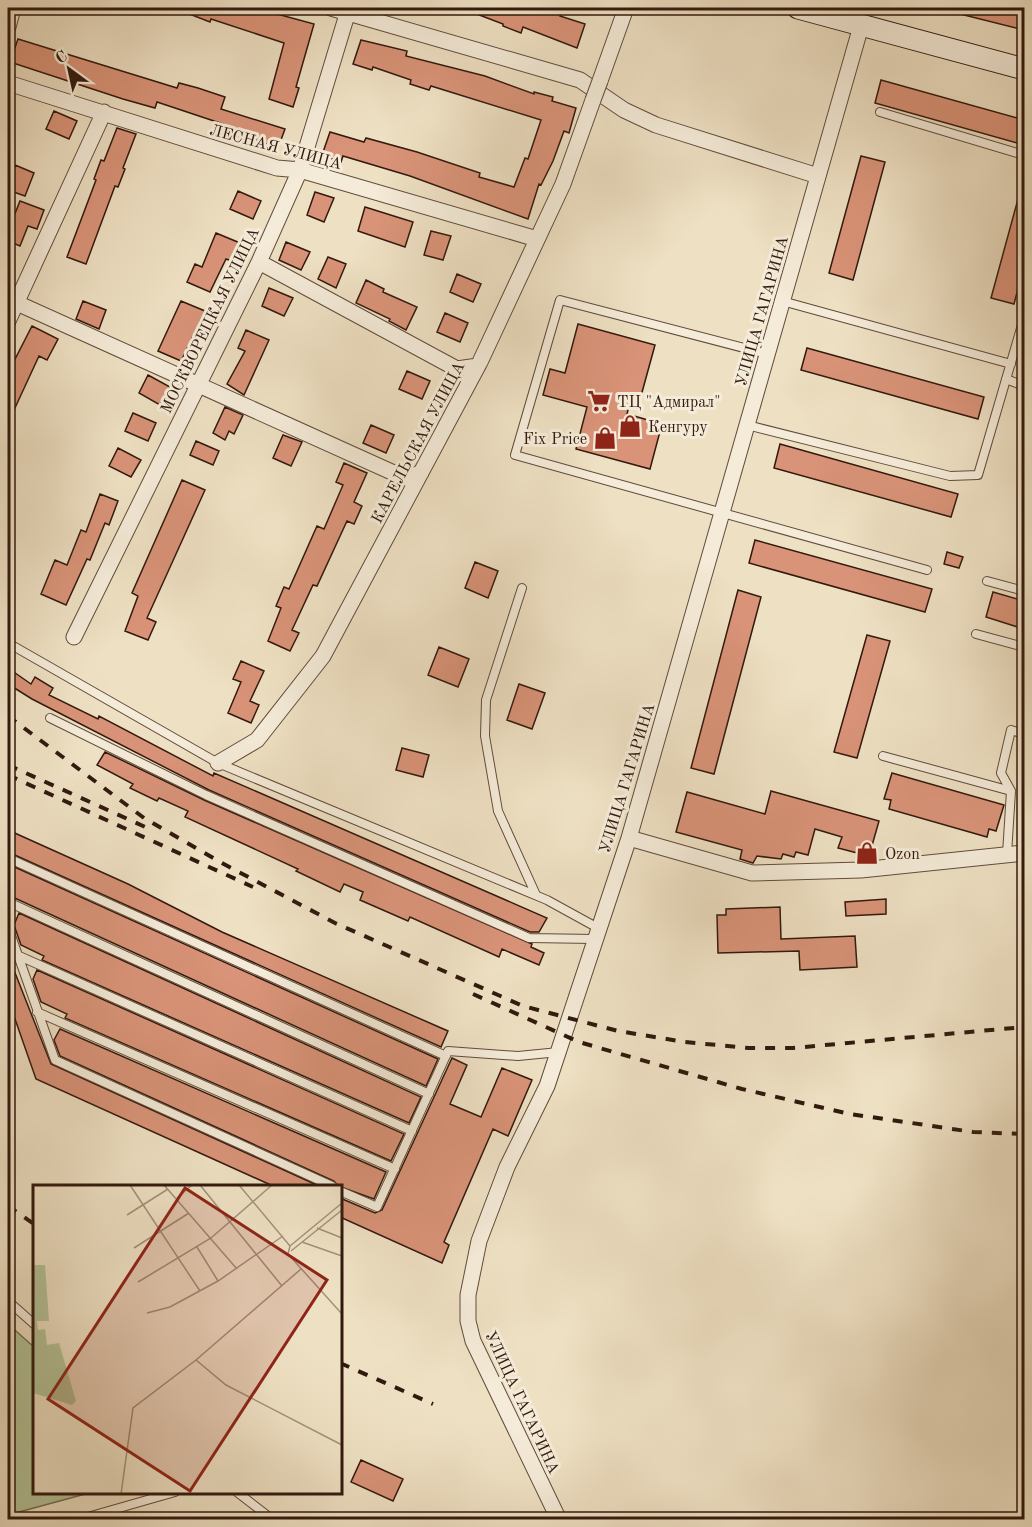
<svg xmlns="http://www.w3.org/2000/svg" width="1032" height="1527" font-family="'Old Standard TT',serif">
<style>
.green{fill:#b4c398;stroke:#736e53;stroke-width:1.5}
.building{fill:#d99378;stroke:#32190e;stroke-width:1.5}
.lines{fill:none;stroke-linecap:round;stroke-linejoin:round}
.lane-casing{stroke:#614b3b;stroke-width:10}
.street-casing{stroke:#614b3b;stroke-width:17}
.secondary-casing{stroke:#32190e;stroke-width:23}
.lane{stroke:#f4ebd8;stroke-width:8}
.street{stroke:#f4ebd8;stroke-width:15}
.secondary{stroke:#f4ebd8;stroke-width:21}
.rail{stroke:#32190e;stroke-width:4;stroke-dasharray:10 10;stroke-linecap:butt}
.street-bridge-casing{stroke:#614b3b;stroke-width:17;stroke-linecap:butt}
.street-bridge{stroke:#f4ebd8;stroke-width:15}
.labels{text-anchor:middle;stroke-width:6;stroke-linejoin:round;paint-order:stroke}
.street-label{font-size:16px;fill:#32190e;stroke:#f4ebd8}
.poi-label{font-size:16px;fill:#32190e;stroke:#f4ebd8;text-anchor:start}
.inset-road{fill:none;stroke:#a3907b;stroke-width:1.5}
.view{fill:#8f2418;fill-opacity:0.15;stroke:#8f2418;stroke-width:3}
.inset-edge{fill:none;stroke:#32190e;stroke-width:3}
</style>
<rect width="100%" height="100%" fill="#eee0c3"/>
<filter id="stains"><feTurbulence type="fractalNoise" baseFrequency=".00333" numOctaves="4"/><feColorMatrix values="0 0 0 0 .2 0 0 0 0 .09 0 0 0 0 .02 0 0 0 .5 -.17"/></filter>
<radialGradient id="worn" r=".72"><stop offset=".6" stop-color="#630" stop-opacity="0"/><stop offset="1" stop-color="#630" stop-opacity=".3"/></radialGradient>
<path class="green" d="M8,1324l26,23v145l55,1 -81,22z"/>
<path class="building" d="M174,8h81l59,16 -18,63 3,1 -6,19 -24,-8 15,-56 -73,-24 -1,3z
M461,8h66l13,4 4,-4 17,5 -1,3 25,8 -8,24 -54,-21 -2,6 -18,-7v-2z
M949,8h75v22l-76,-19z
M18,39l159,49 2,-5 19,5 27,9 -4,12 64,20 -7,19 -34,-13 -3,6 -19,-6 4,-10 -69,-23 -2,6 -32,-9 -113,-37z
M361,40l46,11 -1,5 79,20 49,18v-2l19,5 -1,4 24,7 -7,25 -5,-2 -11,30 -12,24 -2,-1 -11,35 -118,-43 -67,-20 -2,6 -19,-7 8,-23 34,10 2,-4 51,14 63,21 -1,4 35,10 11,-29 3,1 13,-39 -110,-34 -2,4 -19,-6 1,-4 -38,-13 -1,3 -19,-6z
M881,80l143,40v25l-149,-42z
M54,111l23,10 -8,18 -23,-10z
M117,128l19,6 -13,34 2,1 -7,18 -3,-1 -29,78 -19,-7 29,-77 -2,-1 7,-19 3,1z
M861,156l24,6 -32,118 -24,-7z
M15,165l19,8 -9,23 -17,-6z
M1021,188l3,1v76l-10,39 -23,-6z
M238,191l23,10 -8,18 -23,-10z
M315,192l19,6 -10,24 -17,-7z
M20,201l24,9 -7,19 -9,-3 -8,20 -12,-5v-21l4,1z
M365,207l48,15 -8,25 -47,-16z
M431,231l20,5 -8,24 -19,-5z
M216,233l24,10 -8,18 -6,-2 -16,33 -23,-10 8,-18 7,3z
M286,242l24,10 -9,18 -22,-10z
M328,257l18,7 -10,24 -18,-9z
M457,274l24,10 -8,18 -23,-10z
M366,280l18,9 -1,3 34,15 -11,23 -17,-9 1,-2 -34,-16z
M269,288l24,10 -9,18 -22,-10z
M83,301l23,9 -7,19 -23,-10z
M181,301l24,10 -24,50 -23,-10z
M445,313l23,10 -8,19 -23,-10z
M578,324l77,21 -14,51 -9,-2 -5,20 35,10 -12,45 -74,-20 11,-42 -44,-12 7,-26 15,4z
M32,326l26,13 -11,21 -8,-4 -31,67v-62l5,2z
M246,330l23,10 -25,55 -17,-11 18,-33 -7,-3z
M807,348l177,49 -6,22 -177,-49z
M407,371l23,10 -8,18 -23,-10z
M148,375l22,12 -10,18 -21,-12z
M225,407l18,8 -9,19 -5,-3 -4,9 -12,-7z
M133,413l23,10 -8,18 -23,-10z
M371,425l23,10 -8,18 -23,-10z
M283,435l19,7 -11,24 -18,-8z
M196,441l23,10 -6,14 -23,-10z
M780,444l178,50 -7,23 -177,-49z
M118,448l23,12 -10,17 -22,-11z
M344,463l23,10 -13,29 8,4 -8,18 -7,-3 -30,65 -4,-1 -21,45 7,3 -9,18 -22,-10 13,-33 -5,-2 8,-19 5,2 28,-63 7,3 19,-44 -7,-3z
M182,480l23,10 -58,128 9,4 -8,18 -23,-9 13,-35 -6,-3z
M100,494l18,7 -9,24 -4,-2 -15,37 -3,-1 -21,46 -25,-11 14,-34 12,5 14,-35 5,2z
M755,540l177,49 -7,23 -176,-49z
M947,552l16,5 -4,11 -15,-4z
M475,562l23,9 -10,27 -23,-10z
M738,590l23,7 -47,177 -23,-6z
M993,592l31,9v28l-38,-12z
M867,635l23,6 -33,117 -23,-6z
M439,647l30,12 -11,28 -30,-12z
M241,661l23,10 -14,30 9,4 -8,18 -23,-10 13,-31 -8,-3z
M8,668l23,16 4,-7 18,11 -4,7 49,24 1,-3 114,60 1,-3 333,145 -8,14h-9l-321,-142 -177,-91 -24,-15z
M519,684l26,9 -13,36 -25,-9z
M402,748l27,7 -6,22 -27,-7z
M105,752l99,48 328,144 -1,3 13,6 -5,12 -37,-16 -3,8 -89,-40 -2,4 -48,-21 3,-8 -19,-8 -4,8 -44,-21 2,-2 -113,-52 3,-6 -29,-13 -2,3 -27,-13 3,-4 -36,-19z
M892,773l112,32 -8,26 -7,-2 -2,8 -98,-28 2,-9 -7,-1z
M771,791l108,30 -10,35 -31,-8 4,-11 -27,-8 -7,26 -12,-3 -2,5 -11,-3 -2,5 -24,-3 -4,7 -13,-4 2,-9 -66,-18 11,-40 78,22z
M8,830l120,54 94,48 226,99 -7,16 -433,-195z
M8,864l430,195 -12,27 -418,-191z
M886,899v15l-40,2 -1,-14z
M780,907l1,32 74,-3 2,31 -57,3 -1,-19 -81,2 -1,-38h9v-6z
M19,913l402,184 -12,26 -367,-163 2,-4 -23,-11 -7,-20z
M8,955l43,109 268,122h-46l-237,-107 -28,-80z
M37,970l367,164 -13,27 -326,-143 2,-4 -26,-12 -8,-23z
M60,1029l326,143 -12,27 -36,-13 -4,-5 -274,-125 -6,-16z
M452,1058l15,7 -17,39 31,13 21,-49 30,12 -24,56 -15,-7 -49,113 5,3 -7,18 -102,-46v-19l35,15 7,-3z
M361,1460l42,19 -10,22 -42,-19z"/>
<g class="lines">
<g class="lane-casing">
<path id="lane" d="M880,112l144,43
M782,301l229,63
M767,354l-207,-54 -45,155 412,115
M1006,379l18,7
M747,425l203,51 28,-1 46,-157
M987,581l37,10
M522,588l-36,112 -1,36 13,75 38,84
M976,634l48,13
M8,643l210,120 329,137 51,28
M50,718l156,77 323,143 65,1
M883,756l128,35 -4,63
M1011,791l-10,-18 10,-43 13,4
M8,858l438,198
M8,902l421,192
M8,927l47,133 277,126
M17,955l395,176
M37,1012l358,157
M340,1191l37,16 71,-156 70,5 41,-4
M8,1301l26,23
M237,1492l36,28
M77,1520l98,-28"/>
</g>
<g class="street-casing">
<path id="street" d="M331,8l249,72 44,30 32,15 162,51
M8,27l5,-19
M600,81l26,-73
M8,83l269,85 23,2 237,69
M259,262l198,107 21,-3
M8,299l397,179 16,-5
M8,321l96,-209
M74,637l185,-375 41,-92 49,-162
M218,763l39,-23 66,-84 157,-294 83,-178 30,-84
M629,838l123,35 109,-3 163,-17
M559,1520l-86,-179 -5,-20v-26l11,-54 28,-74 40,-81 82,-248 232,-812"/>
</g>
<g class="secondary-casing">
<path id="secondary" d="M798,8l226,61"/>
</g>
<use href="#lane" class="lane"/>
<use href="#street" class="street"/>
<use href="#secondary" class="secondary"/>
<path class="rail" d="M8,716l136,102 76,44 115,61 188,83 95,25 67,11 64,6h44l231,-21
M8,765l144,65
M8,775l245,112
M473,994l106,48 163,47 108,25 123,18 51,2
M8,1206l26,18
M340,1363l93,41"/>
<g class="street-bridge-casing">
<path id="street-bridge" d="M593,100l7,-19"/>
</g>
<use href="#street-bridge" class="street-bridge"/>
</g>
<defs>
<g id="supermarket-bare" transform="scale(1.8)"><path d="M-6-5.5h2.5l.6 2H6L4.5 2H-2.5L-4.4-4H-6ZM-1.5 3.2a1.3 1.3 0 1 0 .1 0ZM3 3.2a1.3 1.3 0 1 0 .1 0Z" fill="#8f2418" stroke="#f4ebd8" stroke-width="2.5" paint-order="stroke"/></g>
<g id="shop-bare" transform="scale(1.8)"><path d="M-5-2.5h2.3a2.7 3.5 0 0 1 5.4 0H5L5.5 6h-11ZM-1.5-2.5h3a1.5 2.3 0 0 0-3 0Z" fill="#8f2418" stroke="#f4ebd8" stroke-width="2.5" paint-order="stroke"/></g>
</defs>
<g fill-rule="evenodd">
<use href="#supermarket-bare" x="599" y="401"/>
<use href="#shop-bare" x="630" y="426"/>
<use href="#shop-bare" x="605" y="438"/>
<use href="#shop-bare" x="867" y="853"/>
</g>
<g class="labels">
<g class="street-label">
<text transform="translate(276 146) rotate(15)" y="6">ЛЕСНАЯ УЛИЦА</text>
<text transform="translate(761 311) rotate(-74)" y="6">УЛИЦА ГАГАРИНА</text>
<text transform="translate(209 320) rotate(-64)" y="6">МОСКВОРЕЦКАЯ УЛИЦА</text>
<text transform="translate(417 442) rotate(-62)" y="6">КАРЕЛЬСКАЯ УЛИЦА</text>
<text transform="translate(626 778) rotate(-73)" y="6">УЛИЦА ГАГАРИНА</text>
<text transform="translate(523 1402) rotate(65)" y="6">УЛИЦА ГАГАРИНА</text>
</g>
<g class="poi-label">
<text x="617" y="407">ТЦ "Адмирал"</text>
<text x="648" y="432">Кенгуру</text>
<text x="587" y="444" text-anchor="end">Fix Price</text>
<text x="885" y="859">Ozon</text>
</g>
</g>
<g transform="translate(33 1185)">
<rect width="309" height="309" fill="#eee0c3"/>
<path d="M0,80h12l4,56h-12l1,9 7,-1 2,16 12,-2 17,58 -4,4 -39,-12z" fill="#b4c398"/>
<path class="inset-road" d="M97,0l70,106M131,0l73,84M167,0l82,101M206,0l51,61M144,13l15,-13M94,30l41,-26M284,43l25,10M269,57l40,14M257,61l-2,8 54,60M257,61l52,-43M164,62l21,34M101,63l55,-35M258,66l51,-41M105,97l73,-44 61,-53M114,128l23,-6 48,-26 65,-45M163,175l30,25 116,60M88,309l12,-86 63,-48 105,-91"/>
<path class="view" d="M152,3l142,92 -137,211 -142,-92z"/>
<rect width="309" height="309" class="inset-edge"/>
</g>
<rect width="1032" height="1527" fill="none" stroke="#eee0c3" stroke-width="30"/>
<rect x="9" y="9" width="1014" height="1509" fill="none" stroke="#32190e" stroke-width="3"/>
<rect x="15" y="15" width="1002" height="1497" fill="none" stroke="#32190e" stroke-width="1.5"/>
<g transform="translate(69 69) rotate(327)" stroke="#f4ebd8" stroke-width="4.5" paint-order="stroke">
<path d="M0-4.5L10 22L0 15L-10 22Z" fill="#32190e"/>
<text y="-9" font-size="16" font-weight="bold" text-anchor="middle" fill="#32190e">С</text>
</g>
<rect width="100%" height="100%" filter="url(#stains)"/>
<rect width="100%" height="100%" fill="url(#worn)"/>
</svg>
